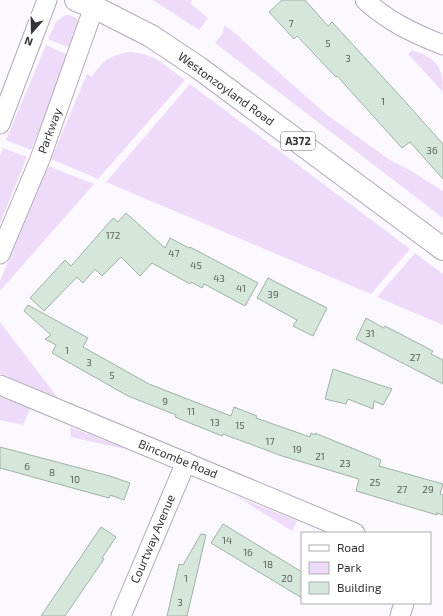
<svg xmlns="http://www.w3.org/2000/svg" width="443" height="616" font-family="'Exo 2',sans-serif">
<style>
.green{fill:#eedbf9}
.building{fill:#d4e7da;stroke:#9fb1a4}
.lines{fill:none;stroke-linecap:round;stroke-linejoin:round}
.minor-casing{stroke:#b3a8b9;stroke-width:21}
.primary-casing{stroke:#b3a8b9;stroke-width:24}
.minor{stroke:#fff;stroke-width:19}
.primary{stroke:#fff;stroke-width:22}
.labels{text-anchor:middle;stroke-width:3;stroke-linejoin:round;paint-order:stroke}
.number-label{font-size:10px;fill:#5d5e60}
.shield{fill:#fff;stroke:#726f74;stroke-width:1}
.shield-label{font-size:11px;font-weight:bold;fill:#353138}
.street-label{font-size:12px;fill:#353138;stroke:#fff}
</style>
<rect width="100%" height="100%" fill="#fcf8ff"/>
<path class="green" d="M153,0h39l-1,4 17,14 -9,12z
M65,15c6,-1 12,3 15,8l-7,26 -25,-10 8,-17z
M224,25l16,12 1,2 85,75 64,46 18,9 35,22v27l-228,-175 8,-10z
M46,45l24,11 -39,94 -25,-10z
M412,50c24,8 31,16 31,42l-35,-38z
M130,52c24,1 37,15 55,28l-87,99 -47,-20 36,-85 5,3c9,-16 20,-23 38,-25z
M190,84l220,165 -39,45 -265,-112z
M3,148l24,9 -27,66v-67z
M48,166l46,18 -94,107v-10z
M415,253l28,21v51l-66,-28z
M0,322l58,76 -58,-25z
M0,397l30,12 -7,16 -23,-5z
M70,427l59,23 -58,-13z
M236,496l61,25 -5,10z"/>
<path class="building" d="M282,0h23l23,26 4,-4 69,75 42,47v35l-33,-37 -8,6 -65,-72 -1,1 -39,-41 -3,3 -25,-27z
M126,213l39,35 5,-10 19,10 1,-1 68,36 -13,23 -41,-22 -2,4 -11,-6 -1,2 -38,-21 -12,13 -19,-19 -19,19 -7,-7 -12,14 -6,-6 -33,34 -14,-13 35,-38 6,6 42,-48 5,4z
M268,278l59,30 -14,28 -20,-10 4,-6 -40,-22z
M28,305l60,33 -5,9 66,37 82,32 3,-9 23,9 -1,2 54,19 1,-4 4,2v-2l66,27 -2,6 64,18 -3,10 3,1v20l-6,-2v2l-81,-24 3,-12 -77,-23 -59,-22 -1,2 -47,-19 1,-2 -48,-19 -76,-43 4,-8 -11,-6 6,-4 -27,-24z
M366,318l18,10 1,-2 48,25 -2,3 12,6v24l-87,-45z
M333,369l41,14 18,6 -9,16 -9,-4 -1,8 -25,-10 -2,5 -21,-5z
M0,447l110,29 20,7 -6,17 -14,-5 -1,3 -109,-30z
M223,524l79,48v26l-91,-55z
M101,527l15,10 -14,21 2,1 -39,57h-24z
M201,534l5,1 -19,81h-20l12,-52 4,1z"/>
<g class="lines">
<g class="minor-casing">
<path id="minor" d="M365,0c22,21 50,34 78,45
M0,124l47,-124
M0,254l40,-95 54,-152
M0,385l355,148
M121,616l65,-154
M400,616l4,-13"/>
</g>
<g class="primary-casing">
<path id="primary" d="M76,0l18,7 57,29 48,32 244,181"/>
</g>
<use href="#minor" class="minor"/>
<use href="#primary" class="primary"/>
</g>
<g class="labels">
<g class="number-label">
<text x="291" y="27">7</text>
<text x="328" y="47">5</text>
<text x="348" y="62">3</text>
<text x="383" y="105">1</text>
<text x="432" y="154">36</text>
<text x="113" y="239">172</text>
<text x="174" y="257">47</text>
<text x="196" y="269">45</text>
<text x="219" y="282">43</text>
<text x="241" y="292">41</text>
<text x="273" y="298">39</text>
<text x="370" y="337">31</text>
<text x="67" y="354">1</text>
<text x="415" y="361">27</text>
<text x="89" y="366">3</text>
<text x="112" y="379">5</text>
<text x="165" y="405">9</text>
<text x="191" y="415">11</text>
<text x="215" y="426">13</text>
<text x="240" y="429">15</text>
<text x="270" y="445">17</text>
<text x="297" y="453">19</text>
<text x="320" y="460">21</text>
<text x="345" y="467">23</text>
<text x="27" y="470">6</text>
<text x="52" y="476">8</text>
<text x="75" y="483">10</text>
<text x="375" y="486">25</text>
<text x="402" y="493">27</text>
<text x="428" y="493">29</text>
<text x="227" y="544">14</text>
<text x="248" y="556">16</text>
<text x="268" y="568">18</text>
<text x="186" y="582">1</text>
<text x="287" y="582">20</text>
<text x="180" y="606">3</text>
</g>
<rect class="shield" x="281" y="132" width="34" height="18" rx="3"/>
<g class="shield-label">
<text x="298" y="145">A372</text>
</g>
<g class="street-label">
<text transform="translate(226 89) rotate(36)" y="4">Westonzoyland Road</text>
<text transform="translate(50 131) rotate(-70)" y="4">Parkway</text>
<text transform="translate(178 459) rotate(22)" y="4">Bincombe Road</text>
<text transform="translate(153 539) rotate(-67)" y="4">Courtway Avenue</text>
</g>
</g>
<rect x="301" y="532" width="130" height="72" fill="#ffffff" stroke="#aeadaf"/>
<rect x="309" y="545" width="20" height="6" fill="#ffffff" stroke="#aeadaf"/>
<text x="337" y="552" font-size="12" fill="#353138">Road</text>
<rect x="309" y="562" width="20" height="12" fill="#eedbf9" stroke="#aeadaf"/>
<text x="337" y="572" font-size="12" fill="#353138">Park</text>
<rect x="309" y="582" width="20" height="12" fill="#d4e7da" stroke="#aeadaf"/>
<text x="337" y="592" font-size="12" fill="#353138">Building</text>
<g transform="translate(32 32) rotate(200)" stroke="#ffffff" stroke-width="3" paint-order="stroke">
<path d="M0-3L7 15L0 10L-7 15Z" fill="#353138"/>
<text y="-6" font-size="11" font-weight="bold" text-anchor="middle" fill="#353138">N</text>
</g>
</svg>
